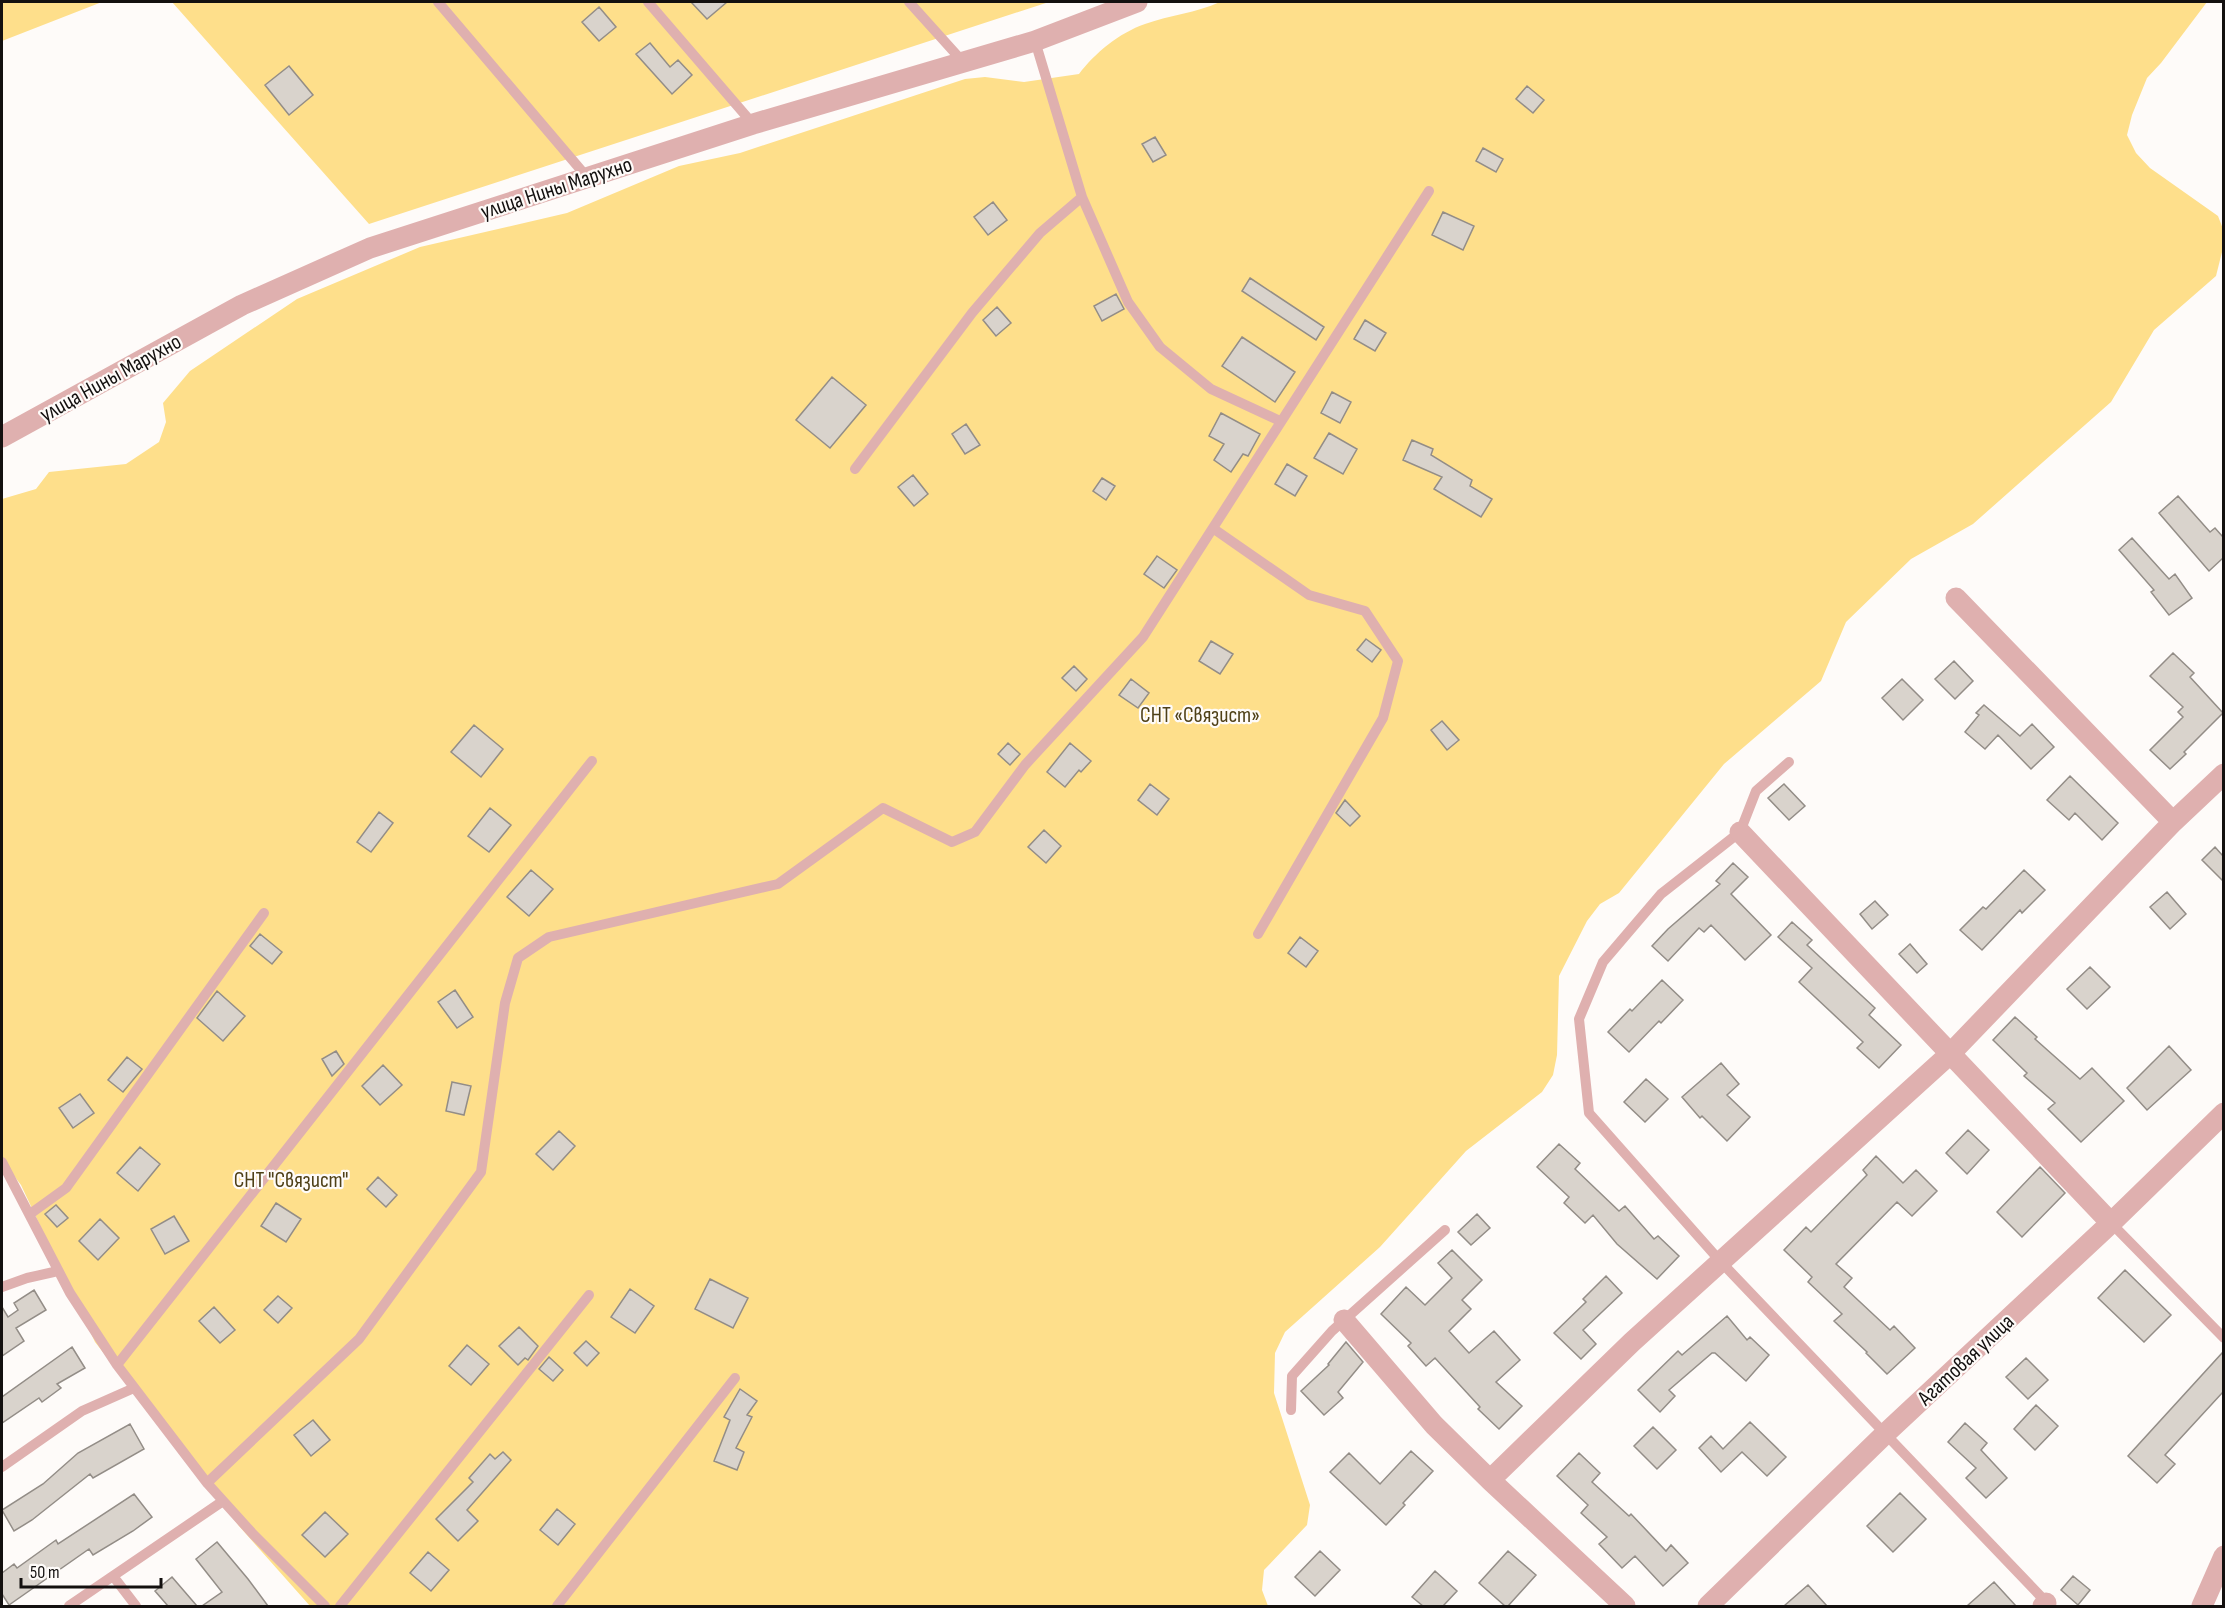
<svg xmlns="http://www.w3.org/2000/svg" width="2225" height="1608" font-family="'Sofia Sans Condensed',sans-serif">
<style>
.green{fill:#fedf8b}
.building{fill:#d9d3cc;stroke:#938d87;stroke-width:1.5}
.lines{fill:none;stroke-linecap:round;stroke-linejoin:round}
.lane{stroke:#dfb0af;stroke-width:10}
.street{stroke:#dfb0af;stroke-width:21}
.labels{text-anchor:middle;stroke-width:4.5;stroke-linejoin:round;paint-order:stroke}
.street-label{font-size:22px;fill:#13100f;stroke:#fefbf9}
.park-label{font-size:22px;fill:#4f4017;stroke:#fefbf9}
</style>
<rect width="100%" height="100%" fill="#fefbf9"/>
<path class="green" d="M2,2h100l-100,39z
M172,2h877l-680,222z
M1220,2h987l-46,61 -14,15 -15,37 -5,20 9,18 14,15 68,48 5,13 1,15 -8,32 -62,54 -43,72 -138,122 -62,35 -65,63 -25,59 -97,83 -105,129 -19,11 -13,17 -28,55 -2,79 -4,20 -11,17 -76,59 -86,96 -95,85 -10,21 -1,40 36,112 -3,20 -43,45 -2,20 6,16h-958l-71,-80 -144,-184 -74,-157 -19,-25v-661l34,-10 13,-17 77,-8 33,-22 7,-20 -3,-19 27,-32 107,-72 123,-52 147,-34 112,-47 61,-13 225,-74 20,-2 39,5 55,-8c16,-21 40,-41 66,-50 25,-9 51,-11 75,-22z"/>
<path class="building" d="M691,2h36l-20,17z
M599,7l17,20 -17,14 -17,-19z
M650,43l20,24 8,-7 14,15 -20,19 -36,-40z
M289,66l24,29 -24,20 -24,-30z
M1527,86l17,14 -11,13 -17,-14z
M1155,137l11,18 -13,7 -11,-18z
M1483,148l20,11 -7,13 -20,-11z
M993,202l14,18 -19,15 -14,-18z
M1443,212l31,14 -11,24 -31,-15z
M1250,278l74,49 -8,13 -74,-49z
M1116,294l8,15 -22,12 -8,-15z
M997,307l14,16 -15,13 -13,-16z
M1365,320l21,13 -11,18 -21,-12z
M1242,337l53,35 -20,30 -53,-36z
M832,377l34,28 -36,43 -34,-28z
M1332,392l19,10 -11,21 -19,-10z
M1221,413l39,21 -12,22 -5,-2 -12,18 -17,-12 10,-16 -15,-8z
M966,424l14,21 -15,9 -13,-20z
M1329,433l28,16 -14,25 -29,-16z
M1412,440l21,9 -2,6 41,25 -2,6 22,13 -11,18 -47,-28 8,-12 -39,-17z
M1287,464l20,12 -12,20 -20,-12z
M913,475l15,19 -14,12 -16,-19z
M1102,478l13,8 -9,14 -13,-9z
M2178,496l32,36 5,-4 8,9v21l-14,13 -50,-58z
M2132,538l37,41 6,-5 17,24 -23,17 -18,-23 3,-2 -35,-40z
M1157,556l20,14 -13,18 -20,-14z
M1366,639l15,11 -9,12 -15,-12z
M1211,641l22,13 -13,20 -21,-13z
M2173,653l21,20 -4,4 33,36 -39,39 2,2 -16,15 -20,-19 33,-33 -5,-5 5,-5 -33,-31z
M1954,661l19,20 -18,18 -20,-20z
M1074,666l13,13 -11,12 -14,-13z
M1131,679l18,14 -11,15 -19,-13z
M1902,679l21,21 -20,20 -21,-22z
M1984,705l36,31 12,-12 22,23 -23,22 -33,-34 -13,14 -20,-17 14,-17 -3,-2z
M1442,721l17,19 -12,10 -16,-20z
M474,725l29,24 -22,28 -30,-25z
M1008,743l12,11 -10,11 -12,-11z
M1070,743l21,18 -10,11 -2,-2 -14,17 -18,-15z
M2070,776l48,47 -16,17 -27,-27 -6,7 -22,-20z
M1150,784l19,15 -12,16 -19,-15z
M1784,784l21,22 -16,14 -21,-22z
M1345,800l15,16 -10,10 -14,-13z
M490,808l21,17 -22,27 -21,-16z
M379,812l14,11 -22,29 -14,-10z
M1044,830l17,16 -15,17 -18,-16z
M2215,847l8,9v25l-21,-21z
M1733,863l15,14 -17,17 40,41 -26,25 -34,-35 -7,7 -5,-4 -31,33 -16,-15 16,-17 52,-45 -4,-3z
M531,870l22,19 -24,27 -22,-19z
M2024,870l21,20 -23,23 -2,-3 -38,40 -22,-20 23,-23 3,2z
M2167,892l19,22 -16,15 -20,-22z
M1875,901l13,14 -16,14 -12,-15z
M1792,922l20,18 -5,5 68,63 -6,7 32,30 -22,23 -22,-20 6,-6 -64,-60 13,-14 -34,-31z
M260,934l22,18 -10,12 -22,-18z
M1300,937l18,14 -12,16 -18,-14z
M1910,944l17,20 -10,9 -18,-19z
M2090,967l20,20 -23,22 -20,-20z
M1662,980l21,20 -22,23 -2,-2 -30,31 -21,-20 22,-23 2,2z
M455,990l18,27 -16,11 -19,-26z
M217,991l28,25 -22,25 -26,-23z
M2015,1017l22,20 -2,2 45,40 12,-11 32,33 -43,41 -33,-33 7,-6 -31,-27 3,-3 -34,-33z
M2169,1046l22,24 -44,40 -20,-22z
M336,1051l8,13 -12,12 -10,-17z
M127,1057l15,12 -19,23 -15,-12z
M1721,1063l18,21 -12,11 23,22 -23,24 -25,-25 -2,2 -18,-21z
M383,1065l19,20 -22,20 -18,-19z
M1646,1079l22,20 -23,23 -21,-20z
M452,1082l19,4 -7,29 -18,-4z
M80,1094l14,19 -21,15 -14,-20z
M1968,1130l21,20 -22,24 -21,-21z
M559,1131l16,15 -22,24 -17,-16z
M1559,1144l21,19 -5,6 44,42 6,-5 29,33 4,-3 21,20 -22,23 -40,-35 -24,-29 -8,8 -21,-20 5,-6 -32,-30z
M140,1147l20,17 -22,27 -21,-18z
M1876,1156l27,27 13,-13 21,21 -25,25 -15,-14 -61,62 16,14 -8,9 46,43 4,-4 21,22 -28,26 -21,-21 1,-1 -33,-31 8,-7 -34,-32 4,-5 -28,-27 22,-23 5,5 56,-57 -4,-5z
M2040,1167l25,26 -43,44 -25,-25z
M378,1177l19,18 -11,12 -19,-18z
M276,1203l25,16 -15,23 -25,-16z
M56,1205l12,13 -11,9 -12,-13z
M1477,1214l13,14 -19,17 -13,-13z
M174,1216l15,25 -24,13 -14,-25z
M100,1219l19,19 -21,22 -19,-19z
M1452,1250l30,30 -20,20 9,9 -22,22 20,22 25,-22 26,29 -24,22 26,24 -23,23 -21,-20 2,-2 -45,-49 -9,8 -18,-20 3,-3 -30,-29 25,-27 19,18 27,-27 -14,-15z
M2125,1270l46,45 -27,27 -46,-44z
M1606,1276l16,17 -39,37 13,14 -15,15 -27,-26 32,-31 -3,-3z
M710,1279l38,19 -15,30 -38,-19z
M630,1289l24,17 -19,27 -24,-16z
M34,1290l12,20 -30,18 8,13 -22,15v-49l6,10 10,-7 -4,-7z
M278,1296l14,12 -14,15 -14,-13z
M214,1307l21,23 -15,13 -21,-22z
M1727,1316l20,24 3,-3 19,18 -23,26 -31,-28h-3l-43,37 6,6 -15,16 -22,-22 40,-39 4,4z
M519,1327l19,19 -10,14 -3,-2 -7,7 -19,-19z
M586,1341l13,12 -12,13 -13,-13z
M1346,1342l17,20 -25,30 5,6 -19,17 -23,-24 28,-26 -1,-1z
M467,1345l22,19 -18,21 -22,-19z
M72,1347l13,21 -28,16 4,4 -19,14 -3,-4 -37,25v-26z
M2223,1352v40l-58,63 10,9 -18,19 -29,-27z
M549,1357l14,13 -10,11 -14,-12z
M2026,1358l22,22 -20,19 -22,-22z
M740,1389l17,12 -10,14 5,2 -16,31 8,4 -7,18 -23,-9 16,-41 -6,-3z
M2036,1405l22,21 -23,24 -21,-21z
M313,1420l17,20 -19,16 -17,-21z
M1750,1422l36,35 -19,19 -25,-24 -21,20 -22,-24 12,-12 12,13z
M1965,1423l22,20 -6,7 26,28 -21,20 -20,-20 10,-10 -28,-26z
M130,1424l14,25 -51,29 -3,-4 -58,46 -18,11 -12,-21 41,-26 35,-31z
M1653,1427l23,23 -19,19 -23,-23z
M1411,1451l22,20 -30,32 2,2 -19,20 -56,-53 19,-19 31,31z
M503,1452l8,8 -44,50 11,11 -20,20 -22,-22 37,-37 -4,-4 21,-24 5,5z
M1579,1453l21,20 -8,9 37,34 2,-2 35,37 5,-6 17,18 -25,23 -28,-30 -13,12 -23,-24 8,-7 -26,-24 7,-8 -31,-29z
M1900,1493l26,26 -33,33 -26,-26z
M134,1494l18,23 -19,14 -40,24 -4,-6 -80,56 -7,-11v-21l12,-9 3,4 39,-28 2,4z
M557,1509l18,15 -17,21 -18,-15z
M325,1512l23,22 -23,23 -23,-22z
M217,1542l31,37 20,27h-66l20,-14 -26,-33z
M1320,1551l20,19 -25,26 -20,-19z
M1508,1551l28,24 -28,31h-3l-26,-23z
M428,1552l21,18 -18,21 -21,-18z
M1435,1571l22,20 -14,15h-20l-11,-9z
M2073,1576l17,14 -12,15 -17,-15z
M172,1577l25,29h-29l-13,-15z
M1994,1582l22,24h-49z
M1808,1585l19,21h-43z"/>
<g class="lines">
<path class="lane" d="M438,2l148,174
M648,2l105,122
M909,2l55,61
M1035,41l47,156 46,105 32,45 51,42 69,32
M855,469l117,-156 68,-80 42,-36
M1214,529l95,66 56,16 33,50 -15,57 -125,216
M1789,762l-33,29 -16,41 -79,62 -58,68 -24,57 10,94 132,149 327,342
M2,1162l68,131 47,72 90,118 46,51 72,72
M30,1214l36,-26 198,-275
M2111,1223l113,115
M2,1287l25,-9 31,-7
M117,1365l475,-604
M1291,1410l1,-34 40,-45 113,-101
M2,1467l80,-56 52,-23
M207,1483l152,-144 122,-167 24,-169 13,-45 31,-21 229,-53 105,-76 69,34 23,-10 50,-67 118,-128 286,-446
M113,1576l23,30
M69,1606l154,-105
M340,1606l249,-311
M557,1606l178,-228"/>
<path class="street" d="M2,437l240,-132 128,-57 383,-124 282,-83 102,-39
M1956,598l217,224
M1740,832l371,391
M1344,1320l90,105 56,55 135,126
M1490,1480l142,-138 318,-288 223,-232 51,-48
M1708,1606l178,-173 225,-210 113,-110
M2043,1606l3,-3
M2202,1606l22,-50"/>
</g>
<g class="labels">
<g class="street-label">
<text transform="translate(556 187) rotate(-18)" y="8">улица Нины Марухно</text>
<text transform="translate(110 377) rotate(-29)" y="8">улица Нины Марухно</text>
<text transform="translate(1965 1359) rotate(-43)" y="8">Агатовая улица</text>
</g>
<g class="park-label">
<text x="1200" y="722">СНТ «Связист»</text>
<text x="291" y="1187">СНТ "Связист"</text>
</g>
</g>
<rect width="2225" height="1608" fill="none" stroke="#13100f" stroke-width="6"/>
<path d="M21 1578v9h140v-9" fill="none" stroke="#13100f" stroke-width="3"/>
<text x="30" y="1578" font-size="18" fill="#13100f" stroke="#fefbf9" stroke-width="4.5" paint-order="stroke">50 m</text>
</svg>
